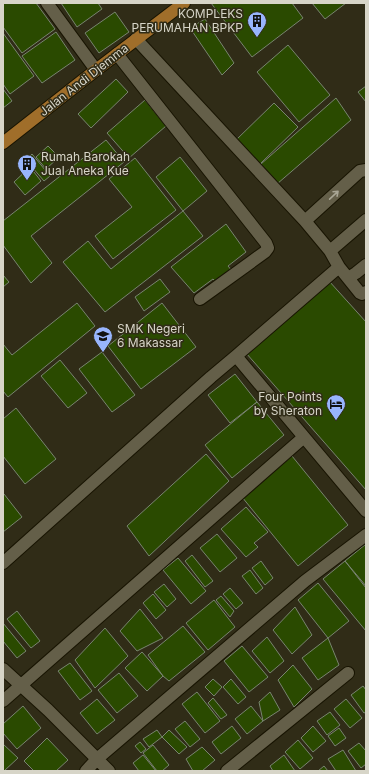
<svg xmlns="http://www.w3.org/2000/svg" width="369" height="774" font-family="Inter,sans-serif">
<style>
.building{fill:#2a4a00;stroke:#78846f}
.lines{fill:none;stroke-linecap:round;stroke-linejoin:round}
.minor-casing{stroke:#181402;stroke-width:14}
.major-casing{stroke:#181402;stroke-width:14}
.minor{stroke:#645f49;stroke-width:12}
.major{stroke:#a06e2a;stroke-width:12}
.oneway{stroke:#a9a695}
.labels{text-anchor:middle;stroke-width:3;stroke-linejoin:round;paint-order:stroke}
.poi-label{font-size:12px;fill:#d7d5c8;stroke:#302c17;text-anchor:end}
.street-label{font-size:12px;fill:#d7d5c8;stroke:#302c17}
</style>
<rect width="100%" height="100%" fill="#302c17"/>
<path class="building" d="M3,3h33l19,26 -33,24 -19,-26z
M61,3h37l4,6 -25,18z
M211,3h81l11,15 -51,39z
M312,3h34l-21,16z
M115,12l14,20 -30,21 -14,-20z
M205,19l29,44 -12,12 -32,-47z
M56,32l19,28 -33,23 -20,-27z
M3,33l31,43 -24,18 -7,-10z
M288,45l42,50 -31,27 -42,-50z
M116,79l12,13 -37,36 -13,-14z
M366,86v16l-8,-10z
M3,89l9,12 -9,7z
M336,98l15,22 -74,64 -16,-20z
M145,100l21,26 -37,32 -22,-25z
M274,103l24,24 -38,37 -24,-24z
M106,140l18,22 -93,74 21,27 -21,20 -28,-38v-24z
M48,146l11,11 -13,12 -10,-12z
M32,154l18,22 -6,5 -18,-21z
M180,157l27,34 -24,20 -27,-34z
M135,158l41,52 -63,49 -18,-23 37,-29 -23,-28z
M30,167l11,14 -16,14 -11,-13z
M183,211l20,25 -98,76 -42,-50 25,-21 23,28z
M226,224l20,28 -18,14 5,6 -15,12 -5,-5 -19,14 -23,-26z
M3,275l6,7 -6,5z
M160,279l10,13 -26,19 -9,-14z
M329,281l37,41v168l-120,-137z
M77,303l18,23 -87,71 -5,-6v-47l9,11z
M162,303l34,44 -55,42 -33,-43z
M102,352l33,43 -23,17 -33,-43z
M60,360l27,33 -19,15 -27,-32z
M235,374l22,28 -27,21 -22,-28z
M257,402l27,33 -52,43 -27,-33z
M16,408l40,51 -31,25 -22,-28v-37z
M206,454l23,27 -80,75 -22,-30z
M292,456l56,69 -50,41 -56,-69z
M4,494l18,23 -19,15v-37z
M246,507l22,25 -14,11 4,4 -12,10 -25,-28z
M217,534l20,24 -17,14 -20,-24z
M366,544v42l-21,-25z
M192,555l21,26 -8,6 -20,-26z
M178,558l28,33 -15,13 -28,-34z
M261,561l12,17 -8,7 -13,-17z
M345,561l21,27v43l-43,-52z
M250,570l13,18 -7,6 -14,-18z
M318,583l31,38 -21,17 -30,-38z
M164,584l12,15 -9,8 -13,-15z
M230,588l13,15 -7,6 -13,-15z
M153,594l13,16 -10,9 -13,-16z
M221,596l13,15 -4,6 -14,-17z
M214,600l21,27 -27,23 -22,-27z
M295,607l17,28 -20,19 -19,-24z
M140,609l23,29 -26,13 -17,-20z
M17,611l23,30 -9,7 -24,-29z
M3,623l23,28 -9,7 -14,-17z
M183,626l22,26 -36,29 -6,-5 -15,-21z
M105,628l23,28 -33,32 -20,-28z
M267,637l17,24 -14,12 -18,-22z
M328,638l11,27 -21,15 -16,-22z
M242,646l26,31 -19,15 -25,-31z
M142,652l21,24 -16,15 -22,-23z
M70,663l22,28 -12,9 -22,-29z
M293,665l19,24 -18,18 -16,-27z
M119,673l19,23 -21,17 -19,-23z
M213,679l9,8 -8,9 -9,-9z
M231,679l15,18 -8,7 -15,-17z
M363,686l3,4v22l-2,1 -13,-18z
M197,692l23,29 -15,12 -23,-29z
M270,692l10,18 -17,11 -4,-19z
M213,698l14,17 -6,4 -13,-16z
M97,699l18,21 -18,14 -17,-21z
M346,699l16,19 -12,10 -16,-19z
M23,706l18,22 -24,21 -14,-16v-9z
M251,706l12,15 -16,13 -12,-15z
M330,712l10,13 -13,10 -10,-14z
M185,721l15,18 -10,8 -15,-18z
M232,726l9,12 -20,16 -9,-12z
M313,726l13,15 -13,11 -12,-14z
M339,728l7,10 -11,8 -7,-10z
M157,730l5,7 -13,10 -6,-8z
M169,730l18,17 -8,7 -17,-17z
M47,738l21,22 -12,11h-22l-10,-10z
M298,740l15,18 -13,11 -15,-17z
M140,742l6,7 -5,4 -6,-7z
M359,743l7,8v13l-5,4 -13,-17z
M3,744l15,14 -14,13h-1z
M153,745l16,20 -7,6h-5l-14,-18z
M202,747l13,13 -13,11h-9l-7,-12z
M343,750l13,21h-20l-8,-12z
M143,755l13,16h-17l-6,-8z
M284,755l11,16h-22l-3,-5z
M324,766l4,5h-10z"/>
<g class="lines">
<g class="minor-casing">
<path id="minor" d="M47,3l49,67
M136,39l169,182 25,30 9,16 21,26 2,1 4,-2
M117,54l149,189 2,5 -3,4 -65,47
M305,221l55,-50 6,-1
M330,251l36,-31
M348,278l8,-5 10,-8
M236,356l130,155
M3,563l208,-186 25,-21 103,-89
M3,669l45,41 61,61
M3,701l301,-264
M86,771l11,-12 208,-178 61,-46
M227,771l121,-98"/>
</g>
<g class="major-casing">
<path id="major" d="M3,143l93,-73 88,-67"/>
</g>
<use href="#minor" class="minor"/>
<use href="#major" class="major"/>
</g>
<defs><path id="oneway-shaft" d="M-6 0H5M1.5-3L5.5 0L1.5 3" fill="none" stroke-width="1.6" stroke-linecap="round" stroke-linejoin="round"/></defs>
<use class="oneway" href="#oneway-shaft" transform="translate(334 195) rotate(-43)"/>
<defs>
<g id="building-pin" transform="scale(1)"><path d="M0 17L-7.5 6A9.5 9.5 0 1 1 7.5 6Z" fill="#98b5fd" stroke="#302c17"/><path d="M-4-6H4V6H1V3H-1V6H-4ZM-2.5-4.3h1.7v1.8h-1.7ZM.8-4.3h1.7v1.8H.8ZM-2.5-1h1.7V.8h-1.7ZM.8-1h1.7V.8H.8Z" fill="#111"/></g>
<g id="school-pin" transform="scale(1)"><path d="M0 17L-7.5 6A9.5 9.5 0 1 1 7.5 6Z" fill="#98b5fd" stroke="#302c17"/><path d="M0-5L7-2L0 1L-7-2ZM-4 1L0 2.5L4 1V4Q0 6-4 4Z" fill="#111"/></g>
<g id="hotel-pin" transform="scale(1)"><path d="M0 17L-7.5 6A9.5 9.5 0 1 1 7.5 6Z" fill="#98b5fd" stroke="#302c17"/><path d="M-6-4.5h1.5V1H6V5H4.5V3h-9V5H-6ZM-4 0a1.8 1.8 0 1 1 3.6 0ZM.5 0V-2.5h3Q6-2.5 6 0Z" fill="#111"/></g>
</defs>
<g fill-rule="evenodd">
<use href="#building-pin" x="257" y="21"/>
<use href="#building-pin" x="27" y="164"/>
<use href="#school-pin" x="103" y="336"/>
<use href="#hotel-pin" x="336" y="404"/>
</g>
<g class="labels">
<g class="poi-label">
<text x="243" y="18">KOMPLEKS<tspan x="243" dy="14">PERUMAHAN BPKP</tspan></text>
<text x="41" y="161" text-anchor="start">Rumah Barokah<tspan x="41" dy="14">Jual Aneka Kue</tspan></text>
<text x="117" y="333" text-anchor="start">SMK Negeri<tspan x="117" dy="14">6 Makassar</tspan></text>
<text x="322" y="401">Four Points<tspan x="322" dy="14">by Sheraton</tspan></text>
</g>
<g class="street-label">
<text transform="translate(84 80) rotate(-38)" y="4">Jalan Andi Djemma</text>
</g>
</g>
<rect width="369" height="774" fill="none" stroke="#d7d5c8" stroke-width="8"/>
</svg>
